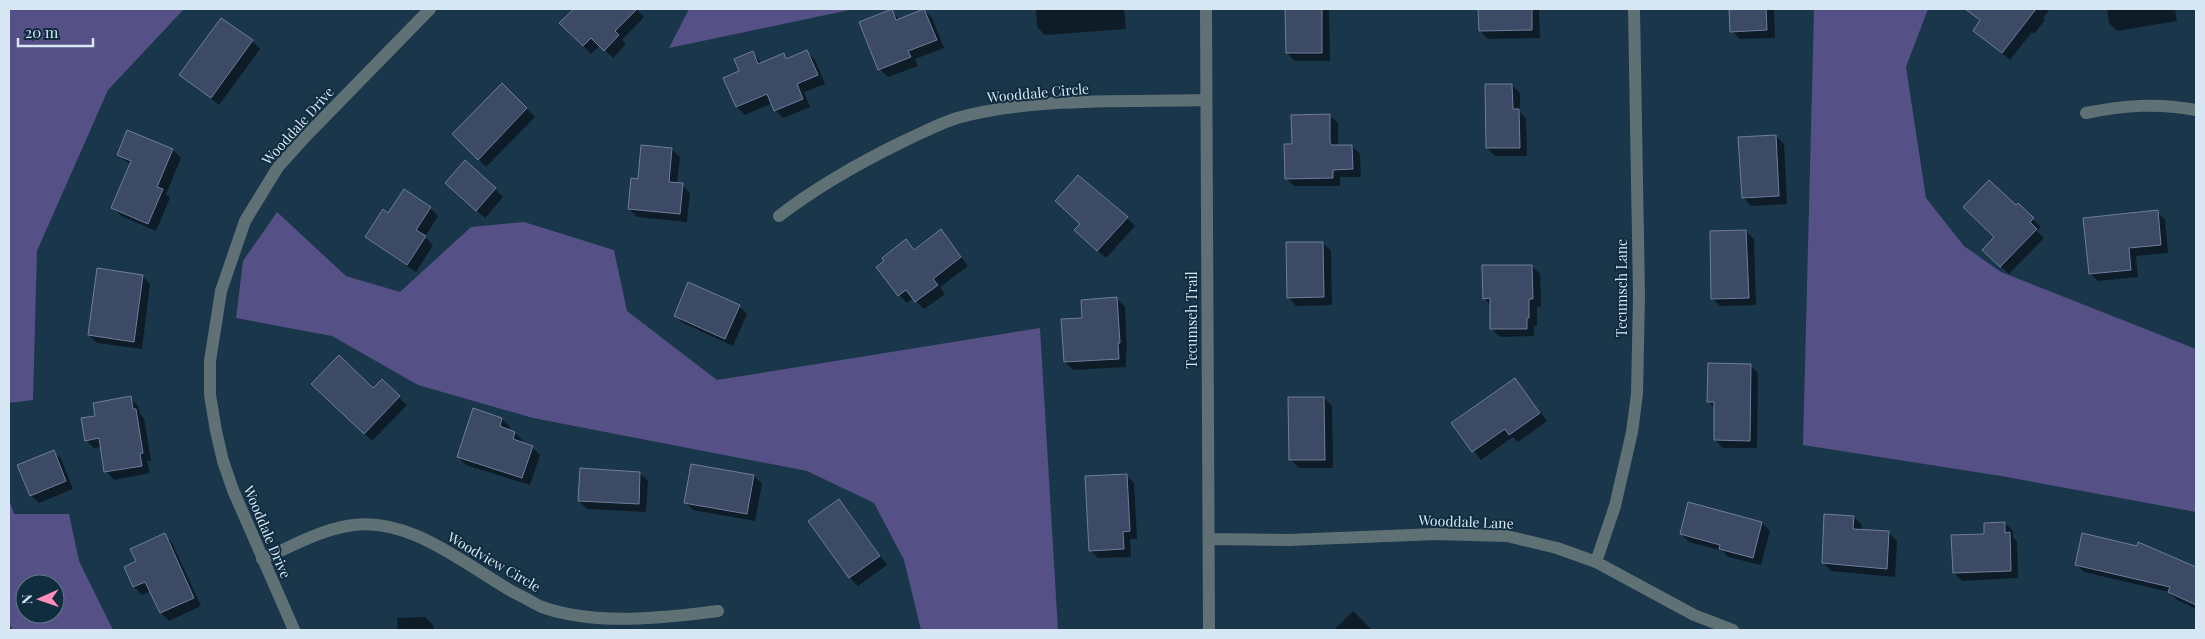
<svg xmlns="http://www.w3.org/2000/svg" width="2205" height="639" font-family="'Playfair Display',serif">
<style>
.green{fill:#555085;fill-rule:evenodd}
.shadow{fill:#0007;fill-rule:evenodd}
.building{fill:#3c4a65;stroke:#6e7d9b}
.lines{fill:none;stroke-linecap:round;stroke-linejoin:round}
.minor{stroke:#607176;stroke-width:12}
.labels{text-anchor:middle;stroke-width:4;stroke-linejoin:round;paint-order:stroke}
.street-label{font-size:14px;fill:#d7e7f4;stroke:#102c3f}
</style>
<rect width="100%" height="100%" fill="#1a364a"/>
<path class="green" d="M9,9h175l-76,81 -71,161 -4,149 -24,3z
M689,9h165l-185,39z
M1814,9h114l-22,58 20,131 38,48 37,26 195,77v163l-195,-36 -198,-31z
M277,212l69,64 54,16 71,-65 53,-5 90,28 13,61 90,69 323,-52 18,302h-137l-17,-70 -30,-57 -67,-32 -274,-53 -115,-33 -86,-49 -96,-18 7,-57z
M9,499l5,15h55l10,47 34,69h-99l-5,-5zM25,584h30v30h-30z"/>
<path class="shadow" d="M576,9h60l8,8 -22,23 4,4 -13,14 -13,-13 -9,9 -30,-31z
M1036,9h88l2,20 -81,6 -8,-8z
M1286,9h43l1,52h-35l-8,-8z
M1480,9h59l1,29 -52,1 -8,-8z
M1731,9h43l1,29 -35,1 -8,-8z
M1977,9h73l-7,9 2,2 -11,14 -2,-2 -22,28 -36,-30 7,-8 -8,-8z
M2107,9h68l2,12 -60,10 -8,-8z
M924,10l8,8 12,30 -29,11 3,7 -30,11 -8,-8 -19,-46 30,-12 9,9z
M252,41l8,8 -41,56 -38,-30z
M807,52l8,8 10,24 -21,8 6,15 -27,11 -8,-8 -2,-7 -28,12 -8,-8 4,-35 12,-19 9,11 22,-9 4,5z
M502,84l33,33 -49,50 -32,-33z
M1512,85l8,8v19l6,6 1,38h-32l-8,-8z
M1329,115l9,8v23h14l8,8 1,23h-21v9h-46l-8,-8 7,-33z
M128,132l45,18 8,8 -15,36 4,4 -14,33 -35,-15 -8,-8 17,-44 -12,-9z
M1776,136l8,8 3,60 -36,2 -8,-9z
M643,146l29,3 8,8 -3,27 5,1 8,8 -3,29 -50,-5 -8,-8 10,-29z
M495,189l8,8 -18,21 -30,-27z
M2018,205l23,22 -4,4 7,7 -35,36 -25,-24 12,-13z
M430,208l8,8 -13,21 8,8 -17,27 -41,-28 -8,-8 21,-22z
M2157,212l8,8 3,33 -32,3 2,21 -40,4 -8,-8z
M1127,218l8,8 -29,32 -22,-20z
M941,231l27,35 -28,21 5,7 -21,15 -11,-11 -6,5 -8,-8 7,-54 9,10z
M1746,231l8,8 2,66 -36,1 -8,-8z
M1323,243l8,8 1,54 -36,1 -8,-9z
M1532,266l8,8 1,32 -4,1v19h-3v10l-34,1 -8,-8 -1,-23 -7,-8z
M142,276l8,8 -8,65 -45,-6 -8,-8z
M1117,299l8,8 2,44h-1v16l-53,3 -8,-8 19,-43z
M739,306l8,8 -14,32 -50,-23 -8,-8z
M1750,365l8,8 -1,75h-34l-8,-8 1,-31 -8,-7z
M1515,379l32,42 -29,21 -5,-5 -32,23 -28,-37z
M382,381l25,24 -35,36 -59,-57 60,6z
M130,398l8,8 2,8 4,4 7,43h-4l3,12 -36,7 -8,-9 -5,-24 -7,1 -8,-8 10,-23z
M1324,398l8,8 1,62h-34l-8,-8z
M502,419l8,8 -1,4 6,2 8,8 -1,3 10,3 8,8 -10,30 -64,-20 -8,-8zM513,436h2l-2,10z
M53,451l8,8 12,30 -34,14 -8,-8z
M640,473l8,8 -2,31 -59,-3 -8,-8z
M1126,475l8,8 3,56h-7l1,18 -33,1 -8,-8z
M754,476l8,8 -7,37 -62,-11 -8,-8z
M839,501l8,8 40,56 -29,21 -8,-8 -40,-56z
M1689,503l73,20 8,8 -9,34 -33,-8 -5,-6 -34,-9 -8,-8z
M1854,517l8,8 -1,6 28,2 8,8 -2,36 -64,-6 -8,-8z
M2005,523l8,8v6l4,5 1,36 -56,3 -8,-8 31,-38z
M164,535l8,8 29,63 -32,15 -8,-8 -10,-22 -9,4 -8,-8 -9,-19 13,-6z
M2139,543l57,26v40l-19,-9 -8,-8 -85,-20 -8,-8 62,-16z
M1353,611l19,19h-38z
M425,617l8,8 1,5h-36l-1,-12z"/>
<path class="building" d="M574,9h63l-22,22 4,4 -15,16 -13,-13 -8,8 -24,-23z
M892,9l4,11 28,-11 13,31 -29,11 3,6 -33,13 -19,-48z
M1285,9h37v44h-36z
M1478,9h54v21l-53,1z
M1729,9h37l1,21 -37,2z
M1965,9h71l-34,44 -29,-22 7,-11z
M221,18l32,22 -42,58 -32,-23z
M807,50l11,25 -21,9 6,15 -29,12 -7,-17 -31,13 -13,-29 16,-7 -5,-12 19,-8 5,13 26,-11 2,6z
M502,83l25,25 -49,52 -26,-26z
M1485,84h27l1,25h6l1,39h-34z
M1330,114v29l2,2h20l1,24 -20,1v8l-48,1 -1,-35h8l-1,-29z
M127,130l46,19 -16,38 6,2 -15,35 -37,-16 20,-47 -14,-6z
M1776,135l3,61 -37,2 -4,-61z
M641,145l31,3 -3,34 14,1 -3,31 -52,-5 3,-31 7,1z
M465,160l31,28 -20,23 -31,-28z
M1078,175l50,42 -31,34 -23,-21 6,-6 -25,-23z
M1989,180l27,25 2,-2 16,15 -4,4 7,7 -37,38 -18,-17 12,-13 -31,-30z
M404,189l27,18 -15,23 10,6 -19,29 -42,-28 18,-28 5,4z
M2158,210l3,35 -32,3 2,22 -42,4 -6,-56z
M941,229l20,28 -28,22 5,6 -23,17 -9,-12 -8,6 -22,-29 8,-6 -2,-3 24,-19 8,11z
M1746,230l3,68 -38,1 -1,-68z
M1286,242h37l1,55 -37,1z
M1482,265h50l1,34h-4v19h-2v11h-37v-31l-7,1z
M97,268l46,7 -9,67 -46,-7z
M688,282l52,23 -15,34 -51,-23z
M1117,297l3,46h-2l1,16 -55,3 -3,-43 21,-1 -1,-18z
M339,355l34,33 9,-9 18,17 -36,38 -53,-50z
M1708,363l43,1 -1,77 -36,-1v-38h-7z
M1515,378l25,35 -31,22 -4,-6 -33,23 -21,-29z
M131,396l2,13h3l7,44 -3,1 2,12 -38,6 -5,-34 -14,3 -4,-23 14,-2 -2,-13z
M1288,397h36l1,63h-36z
M473,408l29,10 -2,8 15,6 -2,7 20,7 -11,32 -65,-21z
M54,450l12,31 -36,15 -13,-31z
M691,464l63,11 -7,39 -63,-11z
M580,468l60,4 -1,32 -61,-3z
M1127,474l3,57 -7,1 1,17 -35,2 -4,-75z
M839,499l41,57 -31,22 -41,-57z
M1688,502l74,20 -9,36 -34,-9 1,-4 -40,-11z
M1824,514l30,2 -1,13 36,2 -2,38 -65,-6z
M2005,522v11l5,-1 1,39 -58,2 -2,-38 33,-1v-11z
M165,533l29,65 -34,15 -15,-31 -12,5 -9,-20 12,-6 -6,-12z
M2082,533l55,13 1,-4 58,25v38l-28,-13 2,-5 -95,-22z"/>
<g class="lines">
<path class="minor" d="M1206,9l3,621
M2086,113c39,-8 71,-10 110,-3
M779,216c39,-30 78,-52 123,-74 18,-8 36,-18 55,-24 75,-21 171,-16 249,-18
M1209,539l80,1 147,-6 71,2 50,12 39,14 98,53 39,15
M262,559c27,-11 56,-28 85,-33 61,-12 118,39 168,67 9,4 18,10 27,14 53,19 122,11 176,4
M1596,562l19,-56 17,-74 5,-38 2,-99 -5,-286
M294,630l-61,-140 -10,-29 -7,-30 -6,-36v-34l11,-70 24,-70 33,-54 28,-31 124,-127"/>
</g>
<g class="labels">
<g class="street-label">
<text transform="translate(1038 93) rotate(-5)" y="5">Wooddale Circle</text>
<text transform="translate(298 126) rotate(-48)" y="5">Wooddale Drive</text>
<text transform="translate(1622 288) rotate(-90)" y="5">Tecumseh Lane</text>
<text transform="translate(1192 320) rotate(-90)" y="5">Tecumseh Trail</text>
<text transform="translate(1466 522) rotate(2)" y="5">Wooddale Lane</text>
<text transform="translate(267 532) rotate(67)" y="5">Wooddale Drive</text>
<text transform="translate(494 562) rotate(30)" y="5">Woodview Circle</text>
</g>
</g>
<rect width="2205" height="639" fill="none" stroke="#d7e7f4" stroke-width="20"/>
<g transform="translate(40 599) rotate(268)"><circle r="24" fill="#102c3f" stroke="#607787"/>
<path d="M0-4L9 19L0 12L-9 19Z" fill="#ff8eba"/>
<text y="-8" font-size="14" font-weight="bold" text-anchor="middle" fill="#d7e7f4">N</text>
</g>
<path d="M18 38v8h75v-8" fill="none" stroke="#d7e7f4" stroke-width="2.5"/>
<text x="25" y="38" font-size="15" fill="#d7e7f4" stroke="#102c3f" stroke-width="4" paint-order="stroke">20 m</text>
</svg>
